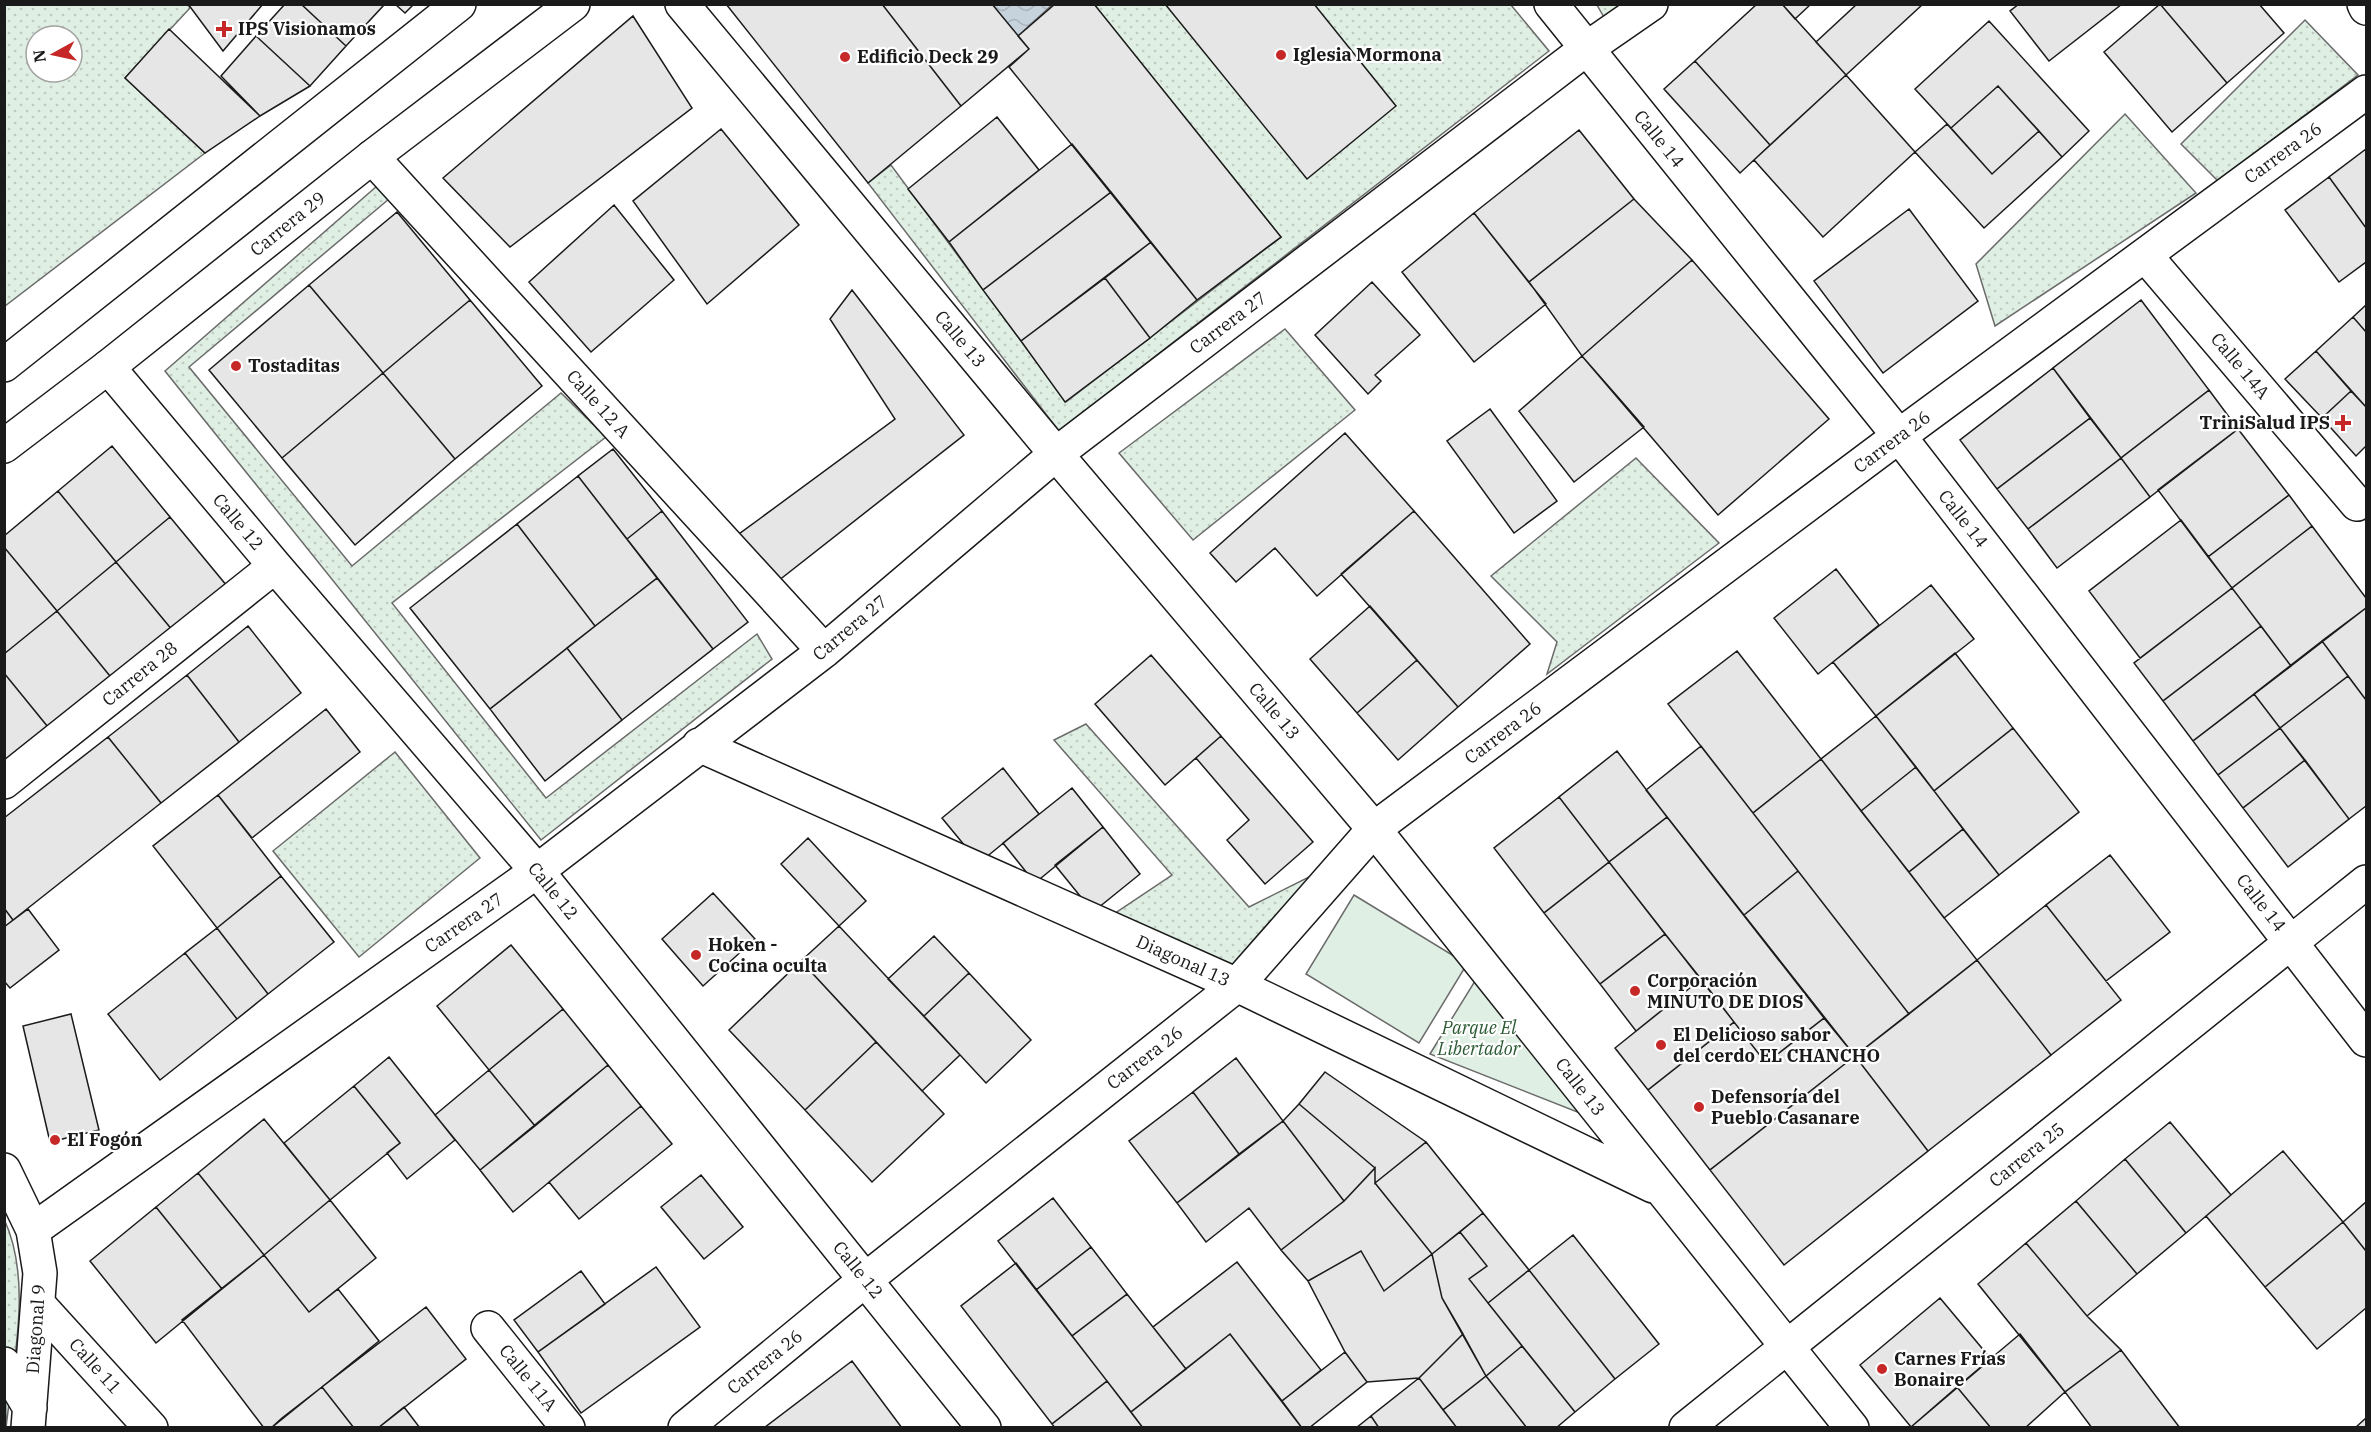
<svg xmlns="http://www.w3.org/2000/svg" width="2371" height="1432" font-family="'IBM Plex Serif',serif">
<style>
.grass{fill:url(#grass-dots);stroke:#6a6a6a;stroke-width:1.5;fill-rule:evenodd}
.green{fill:#e0efe3;stroke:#6a6a6a;stroke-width:1.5}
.water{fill:url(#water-waves);stroke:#6a6a6a;stroke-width:1.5}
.building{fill:#e6e6e6;stroke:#1a1a1a;stroke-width:1.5}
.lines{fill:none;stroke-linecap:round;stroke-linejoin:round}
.street-casing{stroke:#1a1a1a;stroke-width:36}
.secondary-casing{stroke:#1a1a1a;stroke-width:36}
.street{stroke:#fff;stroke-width:33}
.secondary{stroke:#fff;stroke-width:33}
.poi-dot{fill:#c62828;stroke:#fff;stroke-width:2}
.labels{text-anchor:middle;stroke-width:4.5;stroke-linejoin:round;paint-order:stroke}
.poi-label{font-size:18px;font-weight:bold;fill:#1a1a1a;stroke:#fff;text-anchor:start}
.street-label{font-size:18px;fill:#1a1a1a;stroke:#fff}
.park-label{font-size:18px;font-style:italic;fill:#2b5a34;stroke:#fff}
</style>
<defs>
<pattern id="grass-dots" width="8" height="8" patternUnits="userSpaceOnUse" patternTransform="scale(1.5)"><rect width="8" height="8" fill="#e0efe3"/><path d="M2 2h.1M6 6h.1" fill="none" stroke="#c0ccc2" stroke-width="1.8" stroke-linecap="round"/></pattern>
<pattern id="water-waves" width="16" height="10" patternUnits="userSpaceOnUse" patternTransform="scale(1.5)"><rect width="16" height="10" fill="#c6d2dc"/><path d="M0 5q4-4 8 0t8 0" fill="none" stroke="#aab4bc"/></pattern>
</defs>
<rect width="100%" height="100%" fill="#fff"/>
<path class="grass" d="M5,4l183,1 2,3 -65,70 80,75 -200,153zM36,36h36v36h-36z
M1094,5h417l38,46 -490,380 -191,-248 23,-18 175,237 215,-165z
M1597,5h30l-22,14z
M2305,20l53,55 -140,106 -37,-37z
M2125,114l71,79 -201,133 -19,-62z
M377,186l12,13 -200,168 163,199 209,-173 45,44 -214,166 154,195 211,-164 15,25 -231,181 -376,-469z
M1285,329l70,81 -162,130 -74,-87z
M1636,458l83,85 -172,131 10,-32 -66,-66z
M1086,724l163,183 78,-39 -99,106 -120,-56 64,-43 -118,-135z
M395,752l85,106 -121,99 -86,-106z
M4,1219c29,62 9,143 2,209z"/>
<path class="green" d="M1354,895l113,69 -48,79 -113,-69z
M1475,981l110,134 -155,-61z"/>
<path class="water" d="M1053,4l-35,32 -26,-31z"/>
<path class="building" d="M188,4h75l-40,47z
M285,4h16l45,42 -36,40 -54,-50z
M301,4h81l1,2 -37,40z
M395,4h19l-9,9z
M726,4h156l79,102 -93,77z
M882,4h110l37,45 -68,57z
M1055,4h39l187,233 -84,63 -188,-233 20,-18 -11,-13z
M1165,4h149l82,102 -89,73z
M1757,4h25l64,71 -76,70 -75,-84z
M1782,4h29l-16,15z
M1857,4h66l-77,71 -30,-33z
M2019,4h103l-73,57 -39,-50z
M2160,4l67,79 -55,49 -68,-80z
M2160,4h99l25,29 -57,50z
M633,16l59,92 -182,139 -67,-69z
M1989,21l100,110 -27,26 -64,-71 -47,42 -36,-39z
M169,29l91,87 -55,37 -80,-75z
M256,36l54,50 -50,30 -39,-40z
M1695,61l75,84 -30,28 -76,-84z
M1846,75l69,77 -92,85 -69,-77z
M1998,86l41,45 -47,43 -41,-46z
M997,117l42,53 -90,72 -41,-53z
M1947,124l45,50 47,-43 23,26 -78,71 -69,-76z
M721,129l78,96 -92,79 -74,-103z
M1579,130l55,69 -105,83 -55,-69z
M1072,144l39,48 -128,98 -34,-48z
M2366,149v79l-37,-51z
M2329,177l37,51v34l-27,20 -54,-72z
M1111,192l40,50 -130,99 -38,-51z
M1634,199l58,61 -110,96 -53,-74z
M614,205l60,75 -83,72 -62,-70z
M1909,209l69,92 -95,72 -69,-92z
M397,212l73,88 -87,73 -74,-88z
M1474,213l72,91 -72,58 -72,-90z
M1151,242l46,58 -47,38 -45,-60z
M1692,260l137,159 -111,96 -136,-159z
M1105,278l45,60 -85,64 -44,-61z
M1372,282l48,53 -45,40 6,6 -13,13 -53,-59z
M309,285l74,88 -101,85 -73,-88z
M852,290l112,145 -186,146 -39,-47 156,-115 -65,-100z
M470,300l72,86 -87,73 -72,-86z
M2141,300l68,90 -88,68 -68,-90z
M2366,305v27l-13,-15z
M2353,317l13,15v75l-50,-56z
M2316,351l35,40 -29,27 -37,-39z
M1582,356l62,71 -70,55 -55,-71z
M2053,368l37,50 -93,71 -37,-49z
M383,373l72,86 -100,86 -73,-87z
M2209,390l29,39 -88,68 -29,-39z
M2351,391l15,16v39l-10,10 -34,-38z
M1490,409l67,92 -43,32 -67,-92z
M2090,418l31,40 -93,71 -31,-40z
M2238,429l51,66 -81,62 -50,-67z
M1345,433l69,78 -97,85 -42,-48 -39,34 -26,-29z
M112,446l58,71 -54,45 -58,-71z
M613,449l49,62 -35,28 -49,-63z
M2121,458l29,39 -93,71 -29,-39z
M578,476l79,102 -62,48 -78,-102z
M58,491l58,71 -59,49 -53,-64v-11z
M2289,495l23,31 -80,62 -24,-31z
M662,511l86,111 -35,27 -86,-110z
M1414,511l116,133 -72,63 -117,-133z
M170,517l57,69 -54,45 -57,-69z
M2181,520l51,68 -92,70 -51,-67z
M517,524l78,102 -105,83 -80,-101z
M2312,526l54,72v10l-75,58 -59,-78z
M4,547l53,64 -53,43z
M116,562l57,69 -59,50 -57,-70z
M1836,569l43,56 -61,49 -44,-56z
M657,578l56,71 -91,71 -55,-72z
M1931,585l43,54 -98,77 -43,-54z
M2232,588l29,38 -98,75 -29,-38z
M1370,606l47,54 -60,53 -47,-54z
M2366,608v92l-44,-59z
M57,611l57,70 -62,51 -48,-59v-19z
M248,626l53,67 -62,49 -52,-67z
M2261,626l30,40 -98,75 -30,-40z
M2322,641l26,35 -68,52 -26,-34z
M567,648l55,72 -77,61 -55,-72z
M1737,651l84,108 -68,54 -85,-109z
M1955,653l58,75 -79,63 -58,-75z
M1151,655l70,81 -56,49 -70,-81z
M1417,660l41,47 -60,53 -41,-47z
M4,673l48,59 -48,40z
M187,675l52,67 -78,61 -53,-66z
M2348,676l18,24v106l-17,13 -69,-91z
M2254,694l26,34 -62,47 -25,-34z
M326,709l34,43 -108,86 -34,-43z
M1876,716l40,51 -55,44 -40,-52z
M2013,728l66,84 -80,63 -65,-84z
M2280,728l25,32 -62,48 -25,-33z
M1221,736l92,106 -48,42 -38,-44 22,-20 -53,-62z
M108,737l53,66 -148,117 -9,-12v-90z
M1701,746l97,125 -54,44 -98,-125z
M1617,751l50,66 -58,45 -50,-65z
M1821,759l156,201 -68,54 -156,-201z
M2305,760l44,59 -61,48 -45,-59z
M1916,767l47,62 -54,43 -48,-61z
M1003,768l36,46 -60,49 -37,-45z
M1072,788l31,39 -68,56 -32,-40z
M218,795l63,81 -64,52 -64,-82z
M1559,797l50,65 -65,51 -50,-65z
M1667,817l157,201 -58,45 -157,-201z
M1103,827l37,47 -47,38 -38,-47z
M1963,829l36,46 -55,43 -35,-46z
M808,838l58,63 -27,25 -58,-62z
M2110,855l60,77 -64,49 -60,-76z
M1609,862l56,72 -65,50 -56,-71z
M1798,871l111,143 -54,42 -111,-141z
M281,876l53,66 -66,52 -51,-66z
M713,893l42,46 -52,47 -41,-47z
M2046,905l75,95 -70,55 -74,-95z
M4,908l9,12 -9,7z
M28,909l31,41 -49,38 -6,-7v-54z
M839,926l121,129 -38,36 -121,-130z
M217,928l51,66 -31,25 -52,-66z
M1665,934l36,45 -65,52 -36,-47z
M934,936l35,37 -45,43 -36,-37z
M511,945l52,64 -74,61 -52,-64z
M185,953l52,66 -77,61 -52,-66z
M1977,960l74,95 -123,96 -73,-95z
M801,961l75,81 -71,68 -76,-80z
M969,973l62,67 -45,43 -62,-67z
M1701,979l33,43 -86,68 -33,-42z
M563,1009l45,56 -73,61 -46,-56z
M71,1014l28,116 -49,12 -27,-116z
M1824,1018l31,38 -145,114 -62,-80 86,-68 32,41z
M876,1042l68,72 -72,68 -67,-72z
M1855,1056l73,95 -144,114 -74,-95z
M389,1057l66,83 -48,39 -20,-26 13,-10 -46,-57z
M1236,1058l47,63 -44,33 -46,-62z
M608,1065l33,41 -128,106 -33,-42z
M489,1070l46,56 -55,44 -45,-55z
M1325,1072l101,70 -51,41v-15l-76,-64z
M354,1086l46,57 -70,57 -46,-57z
M1193,1092l46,62 -62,49 -48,-62z
M1299,1104l76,64 -31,33 -61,-80z
M641,1106l31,38 -93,75 -30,-37z
M264,1119l66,81 -66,55 -66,-82z
M1283,1121l61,80 -63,49 -32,-42 -43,34 -29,-39z
M2170,1122l61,73 -45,38 -61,-74z
M1426,1142l57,71 -51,41 -57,-71z
M2283,1151l60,71 -78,65 -59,-71z
M2125,1159l61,74 -49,41 -61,-73z
M1375,1168v15l57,71 -48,37 -23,-40 -53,30 -27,-31 63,-49z
M198,1173l66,82 -42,34 -66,-82z
M701,1175l42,52 -39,32 -43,-52z
M1053,1198l38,49 -55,43 -38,-49z
M330,1200l46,58 -67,54 -45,-57z
M2076,1201l61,73 -50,42 -61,-73z
M2366,1202v49l-23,-29z
M156,1207l66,82 -66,54 -66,-82z
M1483,1213l46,57 -41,33 -19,-24 18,-13 -27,-34z
M2343,1222l23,29v57l-49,41 -52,-62z
M1460,1232l27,34 -18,13 53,67 -36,30 -44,-78 -10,-44z
M1573,1235l86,109 -44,35 -86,-109z
M2026,1243l61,73 34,34 -56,42 -87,-108z
M1091,1247l36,47 -55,42 -36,-46z
M1361,1251l23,40 48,-37 10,44 21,36 -44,44 -52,4 -22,-30 -37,-71z
M264,1255l45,57 29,-23 41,52 -108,87h-7l-82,-108z
M1237,1262l84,108 -39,31 -52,-67 -44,35 -33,-42z
M1016,1263l91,118 -55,43 -91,-118z
M656,1267l44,60 -119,86 -43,-61z
M1529,1270l86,109 -40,33 -87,-109z
M581,1271l24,33 -67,48 -24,-32z
M1127,1294l59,75 -55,43 -59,-76z
M1940,1298l51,61 -80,68 -51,-62z
M426,1307l40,52 -88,69h-24l-32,-41z
M1230,1334l72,94h-159l-12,-16z
M1463,1334l23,42 -43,34 -24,-32z
M2020,1334l45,58 -40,36h-34l-34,-41z
M1522,1346l53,66 -19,16h-29l-41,-52z
M2121,1350l59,78h-88l-27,-36z
M1345,1352l22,30 -58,46h-7l-20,-27z
M852,1361l50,67h-138z
M1486,1376l41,52h-70l-14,-18z
M1419,1378l38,50h-78l-8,-12z
M1107,1381l36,47h-88l-3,-4z
M322,1387l32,41h-83l11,-10z
M1957,1387l34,41h-79l-1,-1z
M404,1407l16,21h-42z
M1371,1416l8,12h-23z
M2366,1418v10h-11z"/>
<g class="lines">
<g class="street-casing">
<path id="street" d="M682,4l374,450 318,375 478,599
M1551,4l348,432 467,604
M2364,4l2,4
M372,157l452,494
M2145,255l212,249
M108,367l167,199 262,305 447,557
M699,745l538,240 416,201
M4,782l271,-216
M33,1230l504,-359 287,-220 232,-197 530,-405 65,-45
M39,1305l112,123
M488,1328l80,100
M685,1428l180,-148 372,-295 137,-156 525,-393 467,-344
M1686,1428l680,-546"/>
</g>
<g class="secondary-casing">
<path id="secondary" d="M4,365l455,-361
M4,446l104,-79 264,-210 201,-153
M4,1170l29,60 7,43 -12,155
M4,1364l26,44"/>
</g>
<use href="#street" class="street"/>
<use href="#secondary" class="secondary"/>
</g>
<g class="poi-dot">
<path d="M221 20h6v6h6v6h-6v6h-6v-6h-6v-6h6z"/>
<circle cx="1281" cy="55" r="6"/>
<circle cx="845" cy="57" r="6"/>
<circle cx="236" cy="366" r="6"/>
<path d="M2340 414h6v6h6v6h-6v6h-6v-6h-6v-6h6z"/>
<circle cx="696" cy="955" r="6"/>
<circle cx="1635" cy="991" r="6"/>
<circle cx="1661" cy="1045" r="6"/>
<circle cx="1699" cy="1107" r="6"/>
<circle cx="55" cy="1140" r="6"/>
<circle cx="1882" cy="1369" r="6"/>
</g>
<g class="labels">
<g class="poi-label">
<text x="238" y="35">IPS Visionamos</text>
<text x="1293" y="61">Iglesia Mormona</text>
<text x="857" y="63">Edificio Deck 29</text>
<text x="248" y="372">Tostaditas</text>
<text x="2330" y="429" text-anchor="end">TriniSalud IPS</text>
<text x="708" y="951">Hoken -<tspan x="708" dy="21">Cocina oculta</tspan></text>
<text x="1647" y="987">Corporación<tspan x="1647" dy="21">MINUTO DE DIOS</tspan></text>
<text x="1673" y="1041">El Delicioso sabor<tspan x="1673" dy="21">del cerdo EL CHANCHO</tspan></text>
<text x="1711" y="1103">Defensoría del<tspan x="1711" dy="21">Pueblo Casanare</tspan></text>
<text x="67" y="1146">El Fogón</text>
<text x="1894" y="1365">Carnes Frías<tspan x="1894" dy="21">Bonaire</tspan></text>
</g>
<g class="street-label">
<text transform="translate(1659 139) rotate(51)" y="6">Calle 14</text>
<text transform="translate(2283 153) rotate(-36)" y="6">Carrera 26</text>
<text transform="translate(288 224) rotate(-39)" y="6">Carrera 29</text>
<text transform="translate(1228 323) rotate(-37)" y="6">Carrera 27</text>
<text transform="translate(960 339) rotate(50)" y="6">Calle 13</text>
<text transform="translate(2240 366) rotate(50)" y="6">Calle 14A</text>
<text transform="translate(598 404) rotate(48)" y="6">Calle 12 A</text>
<text transform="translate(1892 442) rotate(-37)" y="6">Carrera 26</text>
<text transform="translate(1963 519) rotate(52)" y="6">Calle 14</text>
<text transform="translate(238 522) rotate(50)" y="6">Calle 12</text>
<text transform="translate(850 628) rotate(-40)" y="6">Carrera 27</text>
<text transform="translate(140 674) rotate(-39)" y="6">Carrera 28</text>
<text transform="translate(1274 711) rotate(50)" y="6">Calle 13</text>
<text transform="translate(1503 733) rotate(-37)" y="6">Carrera 26</text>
<text transform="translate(553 891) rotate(51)" y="6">Calle 12</text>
<text transform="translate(2261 903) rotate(52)" y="6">Calle 14</text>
<text transform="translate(464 923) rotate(-35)" y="6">Carrera 27</text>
<text transform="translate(1183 961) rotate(24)" y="6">Diagonal 13</text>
<text transform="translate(1145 1058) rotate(-38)" y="6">Carrera 26</text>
<text transform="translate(1580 1087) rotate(52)" y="6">Calle 13</text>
<text transform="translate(2027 1155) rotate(-39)" y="6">Carrera 25</text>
<text transform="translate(858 1270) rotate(51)" y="6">Calle 12</text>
<text transform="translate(36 1329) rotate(-86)" y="6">Diagonal 9</text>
<text transform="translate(765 1362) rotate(-39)" y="6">Carrera 26</text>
<text transform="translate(95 1366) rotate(48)" y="6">Calle 11</text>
<text transform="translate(528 1378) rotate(51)" y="6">Calle 11A</text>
</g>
<g class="park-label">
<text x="1479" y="1034">Parque El<tspan x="1479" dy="21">Libertador</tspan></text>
</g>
</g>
<rect width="2371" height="1432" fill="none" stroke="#1a1a1a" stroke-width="12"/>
<g transform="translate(54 54) rotate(262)"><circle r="28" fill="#ffffff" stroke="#a3a3a3" stroke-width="1.5"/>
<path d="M0-4.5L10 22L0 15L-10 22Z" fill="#c62828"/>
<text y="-9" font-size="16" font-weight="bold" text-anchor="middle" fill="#1a1a1a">N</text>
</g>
</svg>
